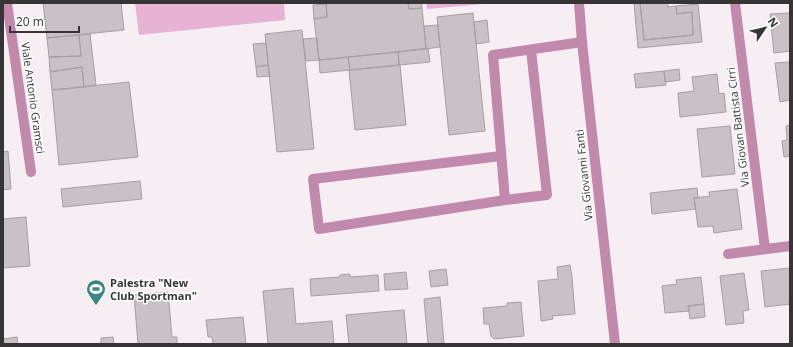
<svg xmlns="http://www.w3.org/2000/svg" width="793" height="347" font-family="'Open Sans',sans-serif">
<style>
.green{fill:#e7b2d3}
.building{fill:#c9c1c6;stroke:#a69ea3}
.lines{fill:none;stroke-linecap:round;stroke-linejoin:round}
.lane{stroke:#c189ac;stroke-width:10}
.street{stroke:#c189ac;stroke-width:10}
.labels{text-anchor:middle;stroke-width:3;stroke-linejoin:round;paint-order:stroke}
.street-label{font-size:11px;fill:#373435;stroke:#fefefe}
.poi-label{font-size:11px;font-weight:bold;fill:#373435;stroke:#fefefe;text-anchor:start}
</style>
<rect width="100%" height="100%" fill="#f7eef3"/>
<path class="green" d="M135,3h149l1,17 -146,15z
M426,3h68l-67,6z"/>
<path class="building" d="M43,3h78l3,27 -77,8z
M336,3h72l1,6 13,-1 4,41 -107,11 -5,-41 13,-2 -1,-13z
M408,3h14v5l-13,1z
M634,3h6l4,37 49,-5 -1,-23 -15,2 -1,-8 22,-2 4,38 -64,6z
M640,3h28v4l8,-1 1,8 15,-2 1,23 -49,5z
M326,4l1,13 -13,2 -1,-14z
M473,13l12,118 -36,4 -12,-118z
M790,13v38l-16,2 -4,-39z
M487,20l2,22 -13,2 -2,-22z
M438,25l2,22 -14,2 -2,-23z
M302,30l12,119 -37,3 -12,-118z
M90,34l6,51 -12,2 -2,-20 -32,5 -1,-15 32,-1 -2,-21z
M79,35l2,21 -32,1 -2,-19z
M317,38l2,22 -13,1 -3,-22z
M266,43l2,22 -12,2 -3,-23z
M428,48l2,14 -31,3 -1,-13z
M398,52l1,13 -49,5 -2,-13z
M348,57l2,13 -30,3 -1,-13z
M790,62v38l-10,2 -5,-39z
M268,65l2,11 -13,1 -1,-10z
M400,65l6,60 -51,5 -6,-60z
M82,67l2,20 -32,3 -2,-18z
M679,69l1,11 -15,2 -1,-11z
M664,71l2,14 -30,3 -2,-14z
M717,74l2,20 5,-1 2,19 -46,5 -2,-24 16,-2 -2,-14z
M129,82l9,75 -79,8 -7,-75z
M790,125v31l-6,1 -2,-16 5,-1 -1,-14z
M730,126l5,48 -33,3 -5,-48z
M8,151l3,38 -8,1v-38z
M140,181l2,18 -79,8 -2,-18z
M697,188l1,10h-4l2,11 -44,5 -2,-21z
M737,189l5,40 -28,4 -1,-7 -15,1 -4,-29 16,-2 -1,-4z
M26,217l4,49 -27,2v-49z
M570,265l2,12 3,37 -23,2 1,3 -12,2 -3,-40 20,-2 -1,-12z
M790,268v36l-25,3 -4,-36z
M446,269l2,16 -17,2 -2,-16z
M406,272l2,17 -23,1 -1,-16z
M744,273l5,37 -6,1 1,12 -18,2 -6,-49z
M350,274v3l28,-2 1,16 -68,5 -1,-17 30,-2v-2z
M701,277l3,27 -16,2 1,5 -24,2 -3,-27 15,-2 -1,-4z
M293,288l3,36 36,-3 2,23h-66l-5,-53z
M168,292l4,45h5v7h-39l-4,-49z
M440,297l4,46 -16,1 -4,-45z
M521,302l3,34 -30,3 -3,-3 -2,-12h-5l-1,-16 24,-2v-3z
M704,304l1,13 -15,2 -2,-13z
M404,310l3,34h-58l-3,-29z
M243,317l3,27h-33l-1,-7h-4l-2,-17z
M17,337l1,7h-15v-5z
M113,337l1,7h-19l6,-1v-5z"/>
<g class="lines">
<path class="lane" d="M531,50l16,145 -42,5 -12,-145 89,-13
M501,156l-188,23 6,50 186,-29"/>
<path class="street" d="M7,3l24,169
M579,3l3,39 33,302
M735,3l30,246
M728,254l62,-8"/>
</g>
<defs>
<g id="stadium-pin" transform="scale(1)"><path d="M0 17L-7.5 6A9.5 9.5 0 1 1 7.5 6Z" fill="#3f8683" stroke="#fefefe"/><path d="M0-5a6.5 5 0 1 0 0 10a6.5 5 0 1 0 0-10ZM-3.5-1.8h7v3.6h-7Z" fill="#fff"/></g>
</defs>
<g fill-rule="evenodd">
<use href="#stadium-pin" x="96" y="289"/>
</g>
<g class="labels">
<g class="street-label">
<text transform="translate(33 98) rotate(82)" y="4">Viale Antonio Gramsci</text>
<text transform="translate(738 127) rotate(-97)" y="4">Via Giovan Battista Cirri</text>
<text transform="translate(584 175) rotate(-96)" y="4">Via Giovanni Fanti</text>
</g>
<g class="poi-label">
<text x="110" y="287">Palestra "New<tspan x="110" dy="13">Club Sportman"</tspan></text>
</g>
</g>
<rect width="793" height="347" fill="none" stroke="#373435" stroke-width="8"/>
<g transform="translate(765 28) rotate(55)" stroke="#fefefe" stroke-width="3" paint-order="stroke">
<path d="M0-3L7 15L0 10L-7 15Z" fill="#373435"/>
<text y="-6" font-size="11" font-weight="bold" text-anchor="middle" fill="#373435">N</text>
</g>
<path d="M10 26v6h69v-6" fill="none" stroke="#373435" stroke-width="2"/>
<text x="16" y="26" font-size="12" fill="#373435" stroke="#fefefe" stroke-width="3" paint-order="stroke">20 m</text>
</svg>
